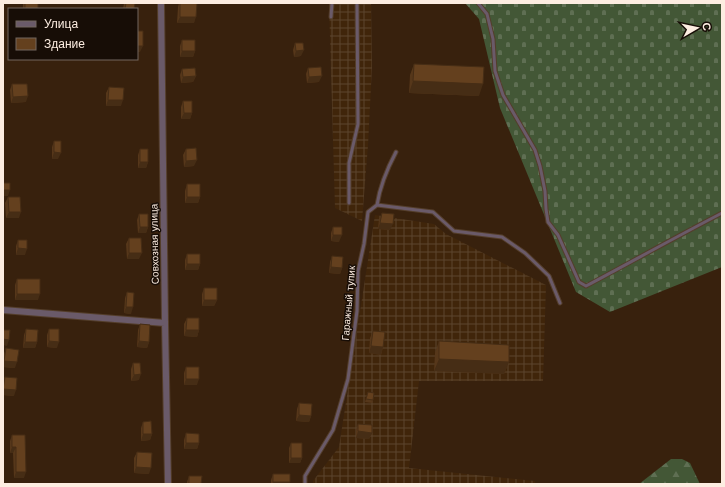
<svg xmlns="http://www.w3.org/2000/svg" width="725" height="487" font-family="'Work Sans',sans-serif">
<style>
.industrial{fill:url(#industrial-grid)}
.forest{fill:url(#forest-firs)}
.cemetery{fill:url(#cemetery-stones)}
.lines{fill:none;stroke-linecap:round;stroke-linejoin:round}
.service-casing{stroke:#543e2b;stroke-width:5}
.minor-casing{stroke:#543e2b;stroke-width:8}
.service{stroke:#6a5a69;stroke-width:3}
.minor{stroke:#6a5a69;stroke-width:6}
.wall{fill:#56371a}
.shaded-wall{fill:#462d15}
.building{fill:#64401e;stroke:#462d15}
.labels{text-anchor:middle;stroke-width:3;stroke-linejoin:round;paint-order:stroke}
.street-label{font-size:10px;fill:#fdede1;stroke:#170d06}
</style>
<defs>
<pattern id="industrial-grid" width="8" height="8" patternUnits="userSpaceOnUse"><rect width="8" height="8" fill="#40250a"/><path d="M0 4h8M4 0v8" fill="none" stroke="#5c452d"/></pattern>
<pattern id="forest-firs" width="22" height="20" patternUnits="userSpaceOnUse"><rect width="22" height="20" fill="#435736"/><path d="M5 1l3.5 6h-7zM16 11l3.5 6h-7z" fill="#5f6f53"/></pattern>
<pattern id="cemetery-stones" width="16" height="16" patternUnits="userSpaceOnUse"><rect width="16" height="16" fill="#435736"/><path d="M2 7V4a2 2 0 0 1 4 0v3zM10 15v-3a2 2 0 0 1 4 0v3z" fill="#5f6f53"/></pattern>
</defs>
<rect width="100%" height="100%" fill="#38210d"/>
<path class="industrial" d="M329,3h42l1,63 -4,79 -6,76 -27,-13z
M375,215l59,9 12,10 100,51 -3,96h-124l-10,87 126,13v3h-222v-3l26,-34z"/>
<path class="forest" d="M671,459h11l8,4 10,21h-61z"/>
<path class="cemetery" d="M465,3h257v264l-112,45 -34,-20 -76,-184 -21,-89z"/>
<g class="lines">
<g class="service-casing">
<path id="service" d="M478,3l9,11 6,25 2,32 8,24 32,55 5,16 5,25 1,18 2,13 10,13 21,47 7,4c45,-24 90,-49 136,-73
M331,17l1,-14
M349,203v-40l9,-39 -1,-121
M377,205c3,-19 10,-36 19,-53
M305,484v-8l28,-46 15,-51 9,-68 1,-40 6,-27 4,-32 9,-7 56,7 21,19 48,6 23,16 24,23 11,27"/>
</g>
<g class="minor-casing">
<path id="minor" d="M161,3l4,320 3,161
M3,310l162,13"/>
</g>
<use href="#service" class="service"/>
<use href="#minor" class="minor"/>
</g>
<path class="wall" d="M23,3h15v6h-15z
M124,3h11l-1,6h-11z
M179,3h18l-3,20h-17l1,-16z
M182,40l13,11 -2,6h-13v-11z
M295,43l6,13 -7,1 -1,-7z
M414,64l65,32 -70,-3 1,-18z
M308,68l11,14 -12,1 -1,-9z
M182,69l14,7 -3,6 -12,1 -1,-8z
M12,84l14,18 -15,1 -1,-13z
M109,87l12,19h-15v-13z
M183,101l9,12 -2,6h-9v-12z
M54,141l4,18h-6v-12z
M140,149l8,13 -2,6h-8v-13z
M186,149l8,17 -10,1 -1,-12z
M187,184l13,13 -2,6h-13v-12z
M8,197l11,21h-13l-1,-15z
M382,213l8,17 -12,-1 1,-10z
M139,214l9,13 -2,6h-8l-1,-13z
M333,227l6,15 -8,-1v-8z
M129,238l10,21h-12l-1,-15z
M18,240l7,15h-9v-9z
M187,254l13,10 -2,6h-13v-10z
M332,256l10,12 -2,6 -11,-1 1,-11z
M17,279l21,21h-23v-15z
M204,288l13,12 -3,6h-12v-12z
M127,292l4,22 -7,-1 1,-15z
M187,318l12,12 -2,7 -13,-1v-12z
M140,324l9,18 -2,6 -10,-1 1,-17z
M26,329l11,13 -2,6h-12l1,-13z
M49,329l8,19 -10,-1v-12z
M373,331l10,16 -2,8 -12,-2 1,-15z
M439,341l70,21 -5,12 -70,-3 1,-18z
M6,348l9,20 -12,-1 1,-13z
M133,363l6,17 -8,1v-12z
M186,367l11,18h-13v-12z
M5,377l9,19 -11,-1v-14z
M368,392l5,8 -1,3 -7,-1z
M299,403l12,13 -2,6 -13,-1 1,-12z
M143,422l9,12 -2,6 -9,1v-13z
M358,424l14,9 -3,6 -13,-1v-8z
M186,433l13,10 -2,6h-13v-9z
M12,435l12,43h-10l-1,-25h-3v-12z
M291,443l11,15 -2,5h-11v-15z
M137,452l12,22 -15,-1v-15z
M273,474l16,10h-18v-4z
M189,476l12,8h-14v-2z"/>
<path class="shaded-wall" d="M180,17h16l-2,6h-17z
M137,46h6l-3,6h-3z
M304,50l-3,6 -7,1 2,-6z
M182,51h13l-2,6h-13z
M196,76l-3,6 -12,1 2,-6z
M322,76l-3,6 -12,1 2,-6z
M413,81l70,3 -4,12 -70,-3z
M28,96l-2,6 -15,1 2,-6z
M108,100h15l-2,6h-15z
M184,113h8l-2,6h-9z
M54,152l7,1 -3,6h-6z
M197,160l-3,6 -10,1 2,-6z
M140,162h8l-2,6h-8z
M3,190h7l-2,6h-5z
M187,197h13l-2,6h-13z
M9,212h12l-2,6h-13z
M380,223l13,1 -3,6 -12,-1z
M140,227h8l-2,6h-8z
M333,235h9l-3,7 -8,-1z
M18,248l9,1 -2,6h-9z
M129,253h13l-3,6h-12z
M187,264h13l-2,6h-13z
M331,267l11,1 -2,6 -11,-1z
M17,294h23l-2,6h-23z
M204,300h13l-3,6h-12z
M126,307h7l-2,7 -7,-1z
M186,330h13l-2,7 -13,-1z
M3,339l6,1 -2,6 -4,-1z
M49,341l10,1 -2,6 -10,-1z
M139,341l10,1 -2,6 -10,-1z
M25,342h12l-2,6h-12z
M371,346l12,1 -2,8 -12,-2z
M439,359l70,3 -5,12 -70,-3z
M4,361l13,1 -2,6 -12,-1v-3z
M141,374l-2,6 -8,1 3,-6z
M186,379h13l-2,6h-13z
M3,389l13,1 -2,6 -11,-1z
M299,415l12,1 -2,6 -13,-1z
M358,431l14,2 -3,6 -13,-1z
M143,434h9l-2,6 -9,1z
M186,443h13l-2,6h-13z
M12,447h4l-3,6h-3z
M291,458h11l-2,5h-11z
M136,467l15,1 -2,6 -15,-1z
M16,472h10l-2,6h-10z
M273,482h17l-1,2h-17z"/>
<path class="building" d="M25,3h13v6h-13z
M126,3h9l-1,6h-9z
M180,3h17l-1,14h-16z
M137,31h6v15h-6z
M182,40h13v11h-13z
M295,43h8l1,7 -8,1z
M414,64l70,3 -1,17 -70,-3z
M321,67l1,9 -13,1 -1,-9z
M195,68l1,8 -13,1 -1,-8z
M12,84h15l1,12 -15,1z
M109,87l15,1 -1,12h-15z
M183,101h9v12h-8z
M54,141h7v12l-7,-1z
M196,148l1,12 -11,1v-12z
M140,149h8v13h-8z
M3,183h7v7h-7z
M187,184h13v13h-13z
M8,197h12l1,15h-12z
M382,213l12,1 -1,10 -13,-1z
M139,214h9v13h-8z
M333,227h9v8h-9z
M129,238h12l1,15h-13z
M18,240h9v9l-9,-1z
M187,254h13v10h-13z
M332,256l11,1 -1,11 -11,-1z
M17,279h23v15h-23z
M204,288h13v12h-13z
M127,292l7,1 -1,14h-7z
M187,318h12v12h-13z
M140,324l10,1 -1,17 -10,-1z
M26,329l12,1 -1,12h-12z
M49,329h10v13l-10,-1z
M3,330h7l-1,10 -6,-1z
M373,331l12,1 -2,15 -12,-1z
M439,341l70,4v17l-70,-3z
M6,348l13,2 -2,12 -13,-1z
M133,363h7l1,11 -7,1z
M186,367h13v12h-13z
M5,377l12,1 -1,12 -13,-1z
M368,392l6,1 -1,7 -7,-1z
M299,403l13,1 -1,12 -12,-1z
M151,421l1,13h-9v-12z
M358,424l14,1v8l-14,-2z
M186,433l13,1v9h-13z
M12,435h13l1,37h-10v-25h-4z
M291,443h11v15h-11z
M137,452l15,1 -1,15 -15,-1z
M273,474h17v8h-17z
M189,476h13l-1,8h-12z"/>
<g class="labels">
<g class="street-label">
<text transform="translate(154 244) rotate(-91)" y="4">Совхозная улица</text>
<text transform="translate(348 303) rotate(-85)" y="4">Гаражный тупик</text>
</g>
</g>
<rect width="725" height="487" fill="none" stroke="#fdede1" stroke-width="8"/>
<rect x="8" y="8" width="130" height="52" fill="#170d06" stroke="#73675e"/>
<rect x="16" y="21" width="20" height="6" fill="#6a5a69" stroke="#73675e"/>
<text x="44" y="28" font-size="12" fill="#fdede1">Улица</text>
<rect x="16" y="38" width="20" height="12" fill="#64401e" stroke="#73675e"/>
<text x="44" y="48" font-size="12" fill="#fdede1">Здание</text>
<g transform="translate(697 28) rotate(81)" stroke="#170d06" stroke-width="3" paint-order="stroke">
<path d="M0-3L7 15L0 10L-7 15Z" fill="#fdede1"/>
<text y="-6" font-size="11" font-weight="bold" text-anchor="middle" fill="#fdede1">С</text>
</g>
</svg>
